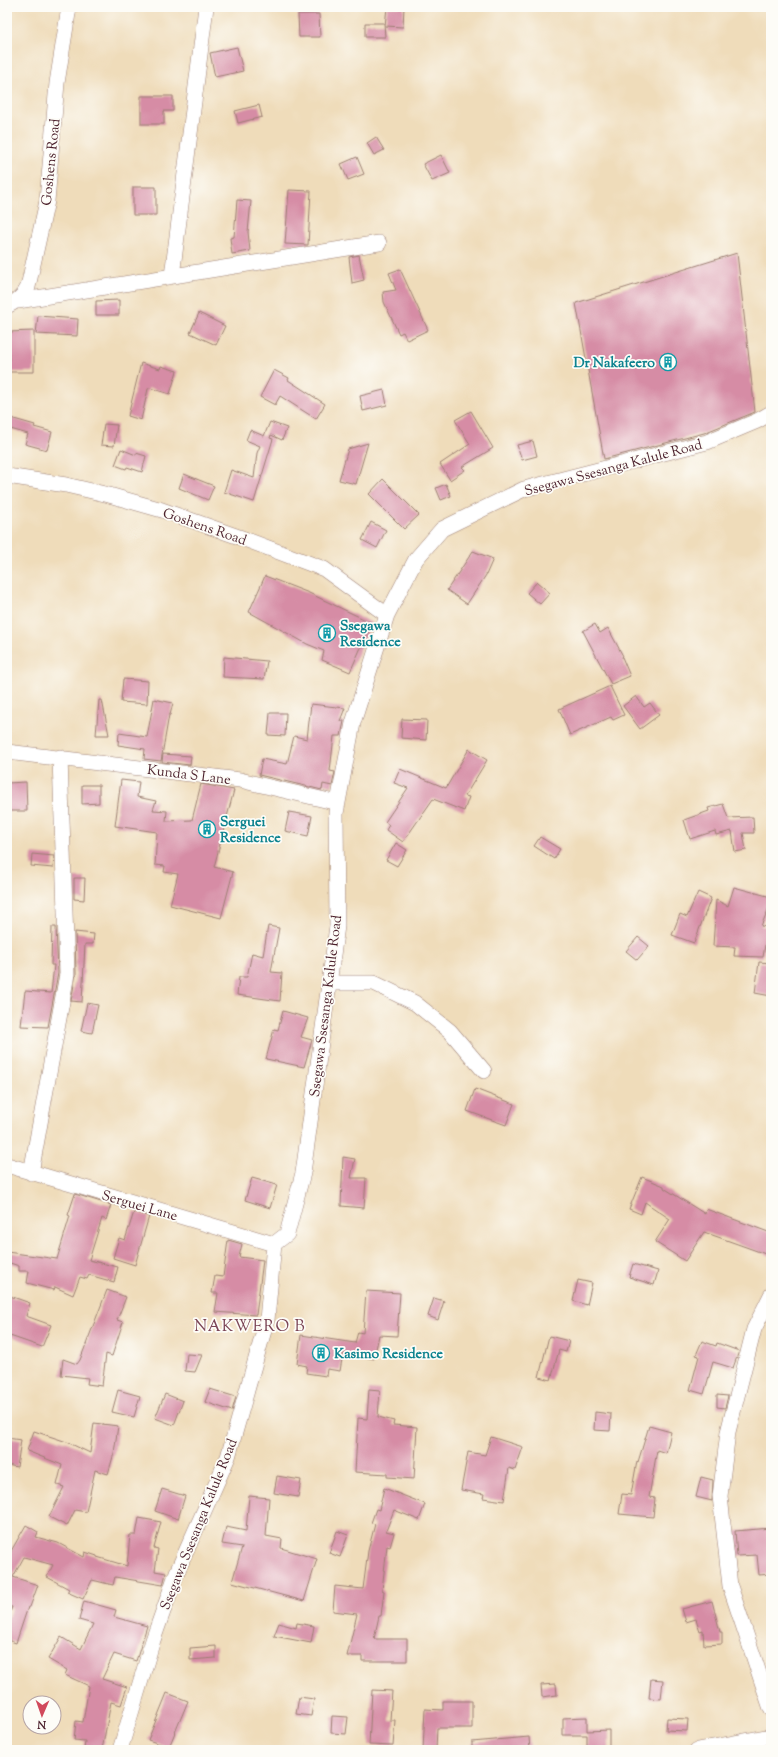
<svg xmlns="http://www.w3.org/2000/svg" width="778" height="1757" font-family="'Sorts Mill Goudy',serif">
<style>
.building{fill:#d68ca5}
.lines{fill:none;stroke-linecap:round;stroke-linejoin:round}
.minor-casing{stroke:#9c7e72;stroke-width:16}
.minor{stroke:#fff;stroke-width:15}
.labels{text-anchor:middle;stroke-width:3.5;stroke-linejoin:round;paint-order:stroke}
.street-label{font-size:14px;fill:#4a1f2b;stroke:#fdfcf7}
.culture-label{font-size:14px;font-weight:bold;fill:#0d838f;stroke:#fdfcf7;text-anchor:start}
.quarter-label{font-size:16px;letter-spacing:1px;fill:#7b4556;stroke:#fdfcf7}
</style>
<rect width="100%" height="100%" fill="#fdfcf7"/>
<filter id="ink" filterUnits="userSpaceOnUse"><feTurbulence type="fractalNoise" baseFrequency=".025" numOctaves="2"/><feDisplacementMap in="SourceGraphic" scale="8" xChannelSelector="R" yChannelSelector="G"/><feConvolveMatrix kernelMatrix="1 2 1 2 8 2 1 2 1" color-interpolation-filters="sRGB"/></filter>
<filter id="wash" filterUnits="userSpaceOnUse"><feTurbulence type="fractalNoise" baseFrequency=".012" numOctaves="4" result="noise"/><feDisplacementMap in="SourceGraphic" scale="16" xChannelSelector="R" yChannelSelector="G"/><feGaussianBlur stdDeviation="0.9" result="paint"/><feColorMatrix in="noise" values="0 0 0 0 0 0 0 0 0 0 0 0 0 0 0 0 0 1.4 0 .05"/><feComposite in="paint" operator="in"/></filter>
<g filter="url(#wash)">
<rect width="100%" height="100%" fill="#efdcba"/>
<g id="blocks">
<path class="building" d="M387,7h17l-1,20 -18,-1z
M298,14h21l1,23h-21z
M365,23h19l1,14h-20z
M237,47l6,24 -28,6 -5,-24z
M141,96h32v15h-9v13h-23z
M259,105l3,12 -24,6 -3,-12z
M376,137l8,13 -10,5 -7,-12z
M441,155l9,18 -18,8 -9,-17z
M357,157l7,17 -16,6 -7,-16z
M133,187h23v28h-23z
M289,190l22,1 -3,54 -23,-1z
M237,200l14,1 -3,31 2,19 -18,3 -2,-16 4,-1z
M737,253l18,159 -51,21 -100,26 -28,-156z
M359,255l5,25 -12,3 -3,-26z
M400,269l28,61 -21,10 -4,-8 -4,2 -15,-32 -1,-10 13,-2 -7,-17z
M119,300v15h-23v-14z
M199,313l26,13 -9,19 -26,-12z
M38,316l40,3 -1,17 -41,-2z
M34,331v41h-26l1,-12h1l-2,-28z
M141,363l19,6 1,-3 16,5 -7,23 -20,-6 -2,1 -7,31 -13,-4z
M274,370l15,8 -1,2 37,24 -9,15 -36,-23 -5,9 -15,-8z
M384,390l3,15 -24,6 -3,-15z
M471,411l22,37 -31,19 3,3 -15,10 -10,-16 30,-20 -15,-24z
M7,417l28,8 -1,2 18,5 -5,18 -22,-6 3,-10 -21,-6z
M270,422l17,6 -5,12 -11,-5 -1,3 3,1 -19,63 -30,-10 7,-22 23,8 3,-25 3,-7 -14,-6 4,-10 14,6z
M104,424l13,1 -3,21 -13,-1z
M533,441l4,15 -15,4 -5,-15z
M368,443l-12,41 -17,-4 9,-31z
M121,449l15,6v-2l10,3 -4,16 -15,-5 -1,2 -11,-4z
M184,474l30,12 -6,14 -29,-12z
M383,479l36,36 -15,14 -35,-35z
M446,484l5,12 -10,4 -5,-12z
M371,522l15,8 -9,18 -15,-8z
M473,551l20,8 -7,16 -19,29 -20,-14z
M265,576l44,17 63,30 -22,49 -28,-12 2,-9 -17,-7 -58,-32z
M537,582l13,11 -10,11 -13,-11z
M595,624l5,9 8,-5 15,28 -1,1 8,19 -19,8 -28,-53z
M224,657l43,4 -3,18 -41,-2z
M123,679l25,2 -1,23 -26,-2z
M610,686l14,29 -11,5 -2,-3 -41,18 -11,-26z
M636,696l8,11 6,-4 9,12 -19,14 -17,-23z
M154,699l19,4 -3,12h-1l-8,46 -17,-2 1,-10 -27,-4 1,-12 28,4z
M99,700h3l7,35h-13z
M311,704l34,4 -5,13h4l-3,15h-7l-4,35 5,1 -3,14 -9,-2 -1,6 -63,-15 3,-16 25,5 7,-28 13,3z
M270,713h16l-1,23 -17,-1z
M402,719l25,1 -1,20 -25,-2z
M469,749l18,11 -22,36 4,1 -5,14 -31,-12 -30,43 -17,-12 3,-5 -4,-3 23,-34 -14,-5 6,-14 46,19z
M163,754l28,2 -1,9 -28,-3z
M121,780l18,2 -2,15 19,4 -3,9 14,1 -1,10 26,-1 9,-36 33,6 -20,77 19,5 -12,46 -51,-13 8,-31 -14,-2 1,-6 -10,-1 2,-33 -42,-6z
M26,782l1,29h-20v-28z
M82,785h17v18l-17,1z
M723,804l5,14 25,-1 1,16h-11l3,17 -11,2 -3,-21 -16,4 -1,-4 -25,8 -6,-19 25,-9 -1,-3z
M289,812l23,4 -4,20 -23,-5z
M540,837l20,12 -6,10 -20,-13z
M396,843l11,7 -10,16 -11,-6z
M32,854l22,2 -1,12 -22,-2z
M74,878h11l-1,22 -10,-1z
M734,887l37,10v6l-10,23 7,1 -5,30 -29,-1 1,-9 -22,-1 3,-46 12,6z
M698,892l13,6 -17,45 -22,-8 8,-21 7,3z
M268,926l11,2 -8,44 11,1 -2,28 -43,-6 2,-18h8l5,-24 11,3z
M52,927h4l2,46 -10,54 -27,-1 4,-35 26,2 3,-28h-3z
M75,932l19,2 -1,10h-8l-3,58 -11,-1 5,-27z
M638,937l11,9 -12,14 -11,-9z
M759,962l12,1v33l-16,-3z
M87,1003l11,2 -6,28 -11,-2z
M283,1011l25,7 -7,19 11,3 -8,27 -38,-8 8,-30 4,1z
M475,1089l39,15 -8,21 -39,-14z
M343,1157l12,2 -4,19h15l-2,30 -23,-2z
M642,1177l22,9v2l41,26 1,-5 65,24v23l-67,-24 -19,29 -30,-19 15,-23 -25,-17 -4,12 -12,-5z
M252,1178l25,7 -7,23 -25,-8z
M75,1194l36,11 -5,15 -4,-2 -13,42 29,7 -4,15 -25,-7 -2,4 -7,-2 -7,18 -18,-8 -1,3 -27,-7 2,-12h-10v-5l-12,-4v-10l50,7 13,-43 -2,-1z
M134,1212l15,4 -14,49 -22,-7 6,-20 6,2z
M228,1240l14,4 -3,13 24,3 -7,55 -41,-3 3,-19h-6l3,-17 8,1z
M633,1264l25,7 -4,14 -25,-8z
M578,1280l14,3 -5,22 -14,-4z
M107,1290l19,7 -9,23 6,2 -11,34 -6,-2 -4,32 -15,-2 1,-6 -27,-3 2,-16 14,5 3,-4z
M366,1291l34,2 -3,43 -18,-1 -5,24 -31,-6 -3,18 -13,-2 -1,7 -20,-3 1,-7 -10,-2 4,-29 54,8 3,-11 5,1z
M7,1295l23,8 -4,13 25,9 -9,22 -35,-12z
M434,1298l10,3 -6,19 -10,-4z
M549,1336l20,5 -3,11 -7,-2 -8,30 -12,-3z
M702,1341l14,5 1,-3 22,8 -6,17 -20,-6 -9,32 -14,-4 9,-34 -3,-1z
M187,1354l15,1 -7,17 -10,-1z
M210,1389l26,8 -4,14 -27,-9z
M369,1389l11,1 -2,27 16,4 -1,4 24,2 -3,52 -27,-2v-3l-32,-2 3,-54 9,1z
M118,1390l22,6 -6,21 -22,-5z
M165,1394l18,7 -9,24 -19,-7z
M717,1395l11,1 -3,12 -8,-1z
M595,1412l16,2 -1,17 -16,-1z
M94,1423l24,3 -4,27 -6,21 -13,-4 -9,42 -11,-2 -8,16 -18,-9 15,-30 -7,-2 5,-20 -35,-14 7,-20 33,11 23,11z
M649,1426l22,6 -5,21 -9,-3 -8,47 6,1 -2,19 -34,-3 3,-20 9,1 6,-34 1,1z
M491,1437l32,10 -8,23 -6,-2 -5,33 -21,-3 1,-4 -23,-4 7,-38 17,3z
M7,1438l14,2 -4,27 -10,-2z
M277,1476l24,4 -3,17 -24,-4z
M701,1477l12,3 -1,21 -16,-4z
M384,1488l41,16 -6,16 -25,-10 -8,21 8,2 -4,14 -3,-1 -5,44 2,1 -3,25h-2l-5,23h33v22h-45v-5h-15l10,-42 -24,-3 2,-25 28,3 5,-38 7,-27 -4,-1 5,-14 3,1z
M162,1489l23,7 -7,23 -23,-8z
M249,1496l20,2 -3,38 16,3 -1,9 36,11 -13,42 -72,-19 10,-35 -20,-3 4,-17 20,4z
M139,1518l22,4 -7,26 4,1 -3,22 11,2 -3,12 -48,-8 -2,8 -21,-5 -9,19 -16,-7 2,-3 -22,-12 6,-12 -29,-8 -11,20 25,8 -8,22h-2l-12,36 -9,-3v-19l5,-14 -5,-1v-48l19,-33 12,7 -2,5 22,6 26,14 1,-5 12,4v1l30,9 3,-31h6z
M771,1528v46l-12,1 -2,-20 -20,1 -2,-25z
M337,1531l11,4 -8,22 -11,-4z
M84,1601l32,9 -2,7 33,9 -11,35 -22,-7 -12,25 25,8 -6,18 -10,-3 -9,48h-18l1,-9 -11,-1 2,-19 7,1 6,-36 -24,-11 2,-5 -19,-11 13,-22 20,12 12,-25 -14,-4z
M712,1601l8,31h2v12l-18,1 -1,-15 -3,1 -4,-12 -10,3 -4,-13z
M279,1623l17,5 1,-5 17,3 -3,17 -37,-7z
M216,1646v12l-26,2v-12z
M651,1679l12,1 -2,19 -12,-1z
M556,1684l1,11 -15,2 -1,-12z
M372,1690l20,1 -2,29h5l-2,26 -24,-1z
M167,1693l21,8 -19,46 -21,-7z
M299,1697l15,2 -3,17 -15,-2z
M443,1701h29v27h-35l-1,22h-13l2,-41 18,1z
M332,1716l16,1 -2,17 -15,-1z
M587,1717v14l22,-1v20h-22v-15h-24v-17z
M667,1718l21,1 -1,12 -21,-1z
M529,1737l1,13h-58v-8z"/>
</g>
</g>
<g filter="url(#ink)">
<use href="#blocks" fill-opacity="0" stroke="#9c7e72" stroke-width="1"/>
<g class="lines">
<g class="minor-casing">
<path id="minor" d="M172,276l34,-269
M18,301l361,-58
M7,306c10,-5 16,-9 21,-19l19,-86 10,-118 12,-76
M7,476l59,9 43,10 53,15 77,27 85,32 63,46
M7,752l233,28 98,23
M330,983h44l41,20 35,28 34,40
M7,1165l267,79
M31,1173l36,-199 -7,-217
M771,1295l-17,34 -26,103 -8,64 10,90 41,123
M120,1750l33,-110 24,-68 51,-115 39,-137 7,-76 13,-10 16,-61 34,-247 -1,-113 17,-90 34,-108 29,-56 26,-30 82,-40 183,-47 50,-21 14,-8
M697,1750l74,-14"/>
</g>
<use href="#minor" class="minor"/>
</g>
</g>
<defs>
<g id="building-ring" transform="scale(0.9)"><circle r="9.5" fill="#fdfcf7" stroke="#0f9aa8" stroke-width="1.5"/><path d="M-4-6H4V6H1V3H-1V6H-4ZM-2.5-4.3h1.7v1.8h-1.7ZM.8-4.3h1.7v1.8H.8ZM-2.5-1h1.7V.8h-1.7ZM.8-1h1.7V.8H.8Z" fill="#0f9aa8"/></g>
</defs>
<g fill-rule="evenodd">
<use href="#building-ring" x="668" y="362"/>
<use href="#building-ring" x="327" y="633"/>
<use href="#building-ring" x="207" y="829"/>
<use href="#building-ring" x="321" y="1353"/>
</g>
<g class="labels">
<g class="street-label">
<text transform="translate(50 162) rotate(-84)" y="5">Goshens Road</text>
<text transform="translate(613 467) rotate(-15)" y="5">Ssegawa Ssesanga Kalule Road</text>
<text transform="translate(205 526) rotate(19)" y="5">Goshens Road</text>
<text transform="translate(189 774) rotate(7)" y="5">Kunda S Lane</text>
<text transform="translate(325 1006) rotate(-83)" y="5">Ssegawa Ssesanga Kalule Road</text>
<text transform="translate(140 1205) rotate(16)" y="5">Serguei Lane</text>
<text transform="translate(198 1524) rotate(-68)" y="5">Ssegawa Ssesanga Kalule Road</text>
</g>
<g class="culture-label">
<text x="655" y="367" text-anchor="end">Dr Nakafeero</text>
<text x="340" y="630">Ssegawa<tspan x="340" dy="16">Residence</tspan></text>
<text x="220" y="826">Serguei<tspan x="220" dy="16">Residence</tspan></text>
<text x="334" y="1358">Kasimo Residence</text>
</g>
<g class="quarter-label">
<text x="250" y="1331">NAKWERO B</text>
</g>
</g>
<rect width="778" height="1757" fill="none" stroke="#fdfcf7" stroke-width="24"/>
<g transform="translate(42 1715) rotate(182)"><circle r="19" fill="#fdfcf7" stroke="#b5a4a5"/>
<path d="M0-3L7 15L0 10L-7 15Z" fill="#d1495b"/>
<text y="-6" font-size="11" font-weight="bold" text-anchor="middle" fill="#4a1f2b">N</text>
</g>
</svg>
